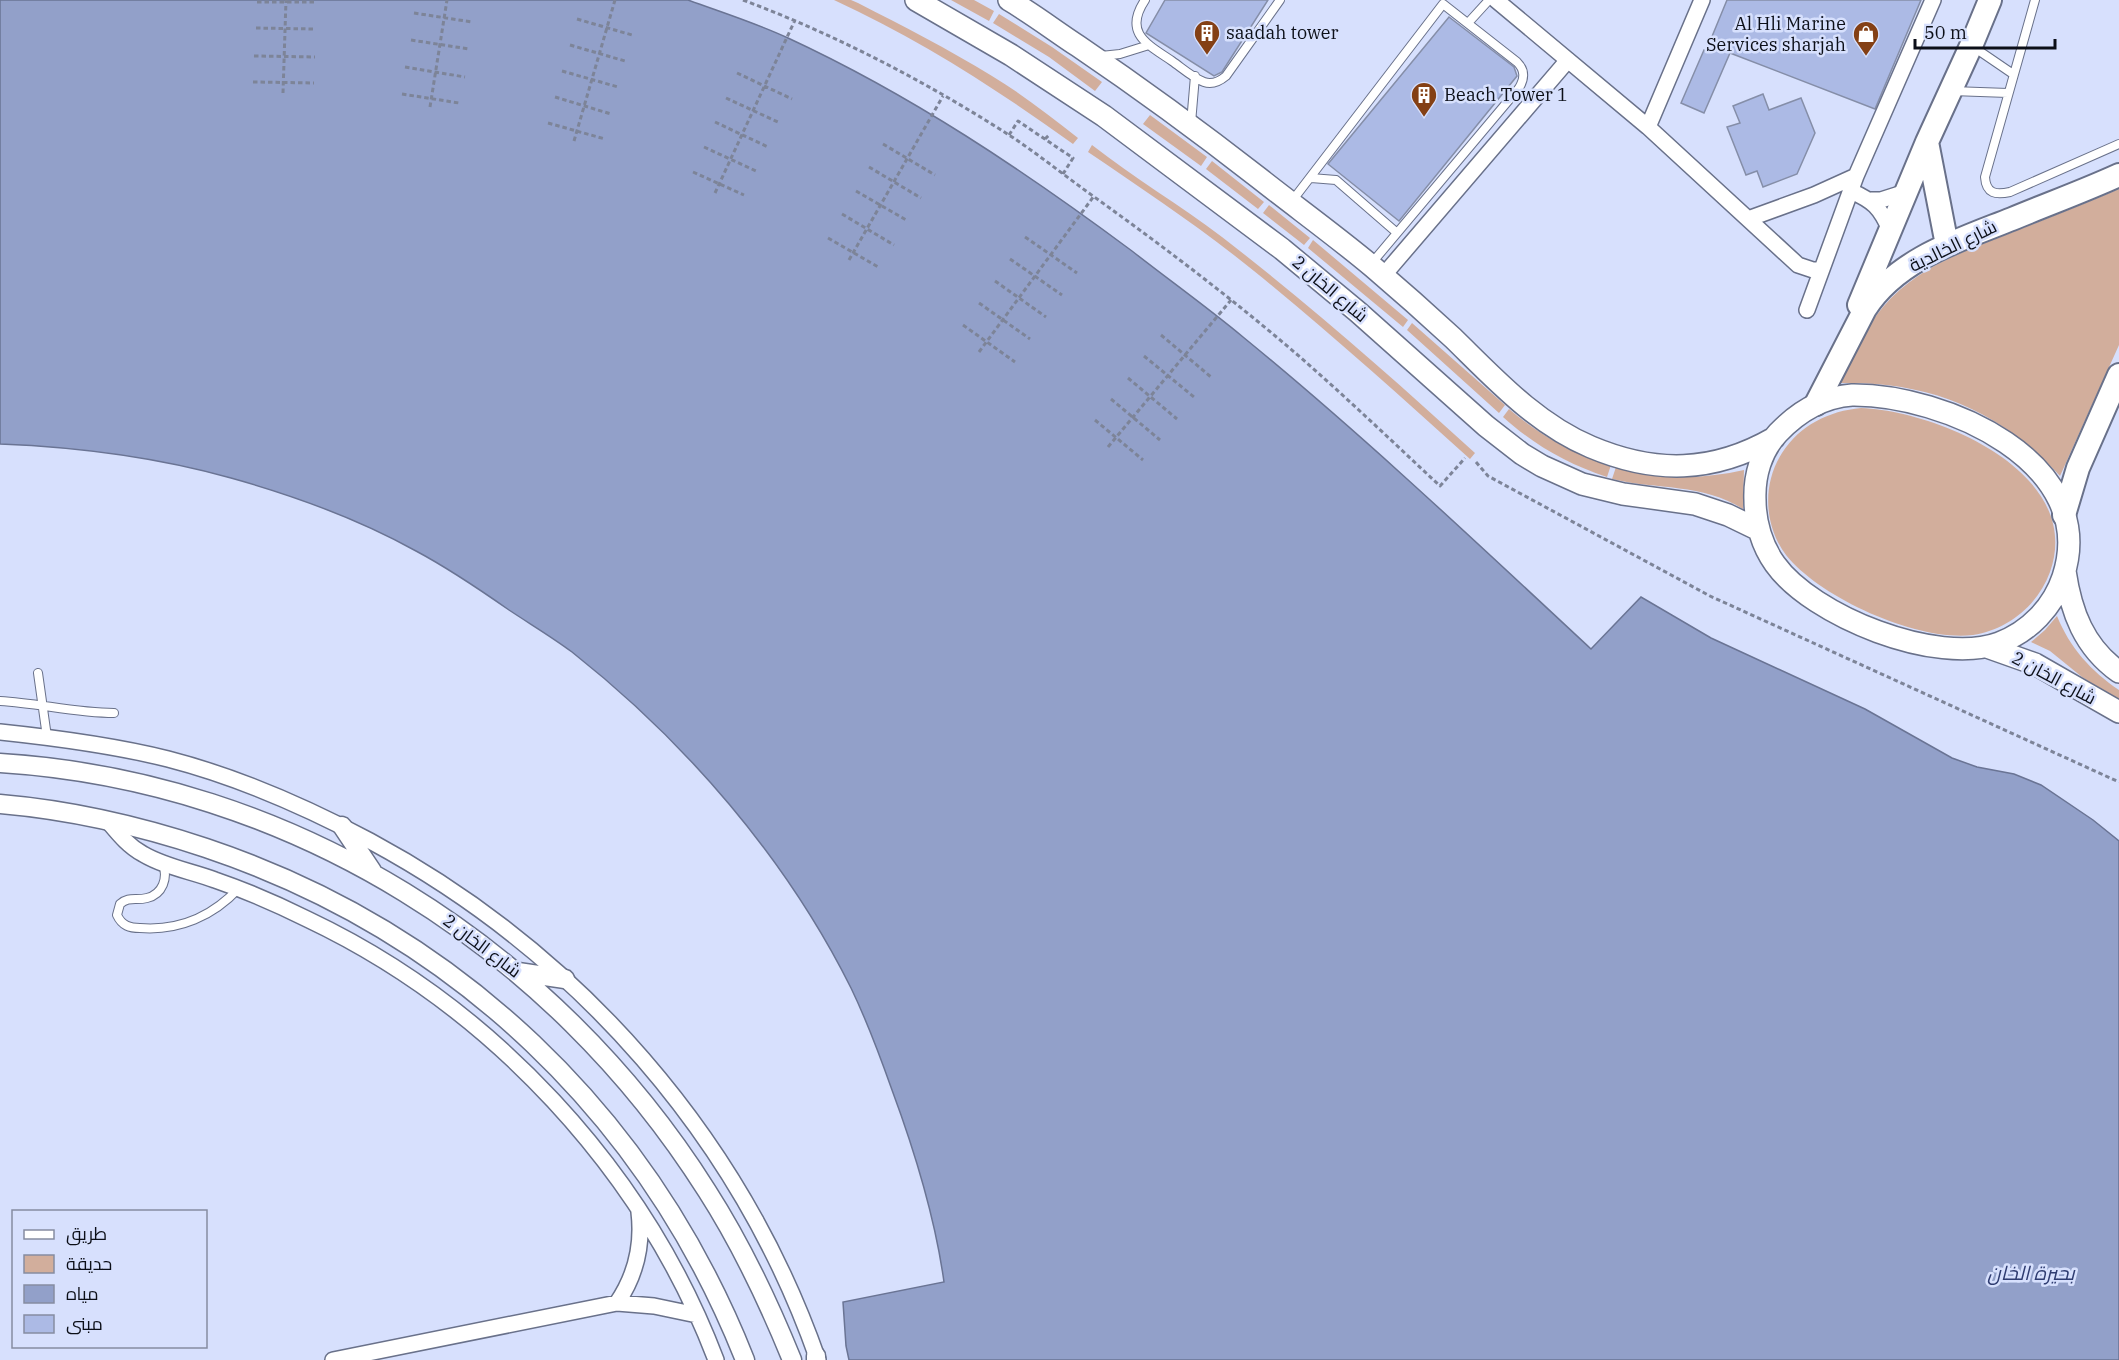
<svg xmlns="http://www.w3.org/2000/svg" width="2119" height="1360" font-family="'IBM Plex Serif',Cairo,serif">
<style>
.green{fill:#d2ae9c}
.water{fill:#92a0c9;stroke:#6a7494;stroke-width:1.5}
.building{fill:#acbae5;stroke:#858ea8;stroke-width:1.5}
.lines{fill:none;stroke-linecap:round;stroke-linejoin:round}
.service-casing{stroke:#69718a;stroke-width:10}
.minor-casing{stroke:#69718a;stroke-width:18}
.tertiary-casing{stroke:#69718a;stroke-width:21}
.secondary-casing{stroke:#69718a;stroke-width:24}
.primary-casing{stroke:#69718a;stroke-width:26}
.path{stroke:#7d8498;stroke-width:3;stroke-dasharray:4.5 3;stroke-linecap:butt}
.service{stroke:#fff;stroke-width:8}
.minor{stroke:#fff;stroke-width:15}
.tertiary{stroke:#fff;stroke-width:18}
.secondary{stroke:#fff;stroke-width:21}
.primary{stroke:#fff;stroke-width:22}
.labels{text-anchor:middle;stroke-width:5;stroke-linejoin:round;paint-order:stroke}
.poi-label{font-size:18px;fill:#0c0f18;stroke:#d7e0fd;text-anchor:start}
.street-label{font-size:18px;fill:#0c0f18;stroke:#d7e0fd}
.water-label{font-size:20px;font-style:italic;fill:#2f3c71;stroke:#d7e0fd}
</style>
<rect width="100%" height="100%" fill="#d7e0fd"/>
<path class="green" d="M834,0h17l7,3c45,23 90,46 134,73 30,18 58,40 86,62l-5,6c-75,-54 -154,-105 -239,-144z
M951,0h23l20,11 -5,10z
M999,14l53,33 50,35 -7,9 -46,-34 -56,-34z
M1150,115l57,42 -6,9 -58,-42z
M1092,145c42,33 88,60 130,92 88,68 171,141 253,216l-5,6c-71,-64 -142,-128 -216,-188 -53,-43 -110,-81 -166,-119z
M1212,161l52,41 -6,7 -52,-40z
M2119,189v156l-59,131c-61,-66 -130,-95 -220,-93 13,-26 24,-54 43,-76 33,-39 79,-55 125,-73 37,-15 74,-29 111,-45z
M1269,205l41,33 -6,7 -41,-32z
M1313,240l95,80 -5,7 -95,-79z
M1412,323l93,82 -6,8 -92,-83z
M1861,408c77,3 224,65 189,164 -12,33 -42,58 -77,63 -55,7 -153,-37 -187,-80 -22,-29 -24,-71 -4,-102 18,-28 47,-42 79,-45z
M1509,409c31,26 63,45 102,56l-4,12c-40,-13 -73,-32 -104,-60z
M1616,467c43,12 85,13 128,3l-1,39c-41,-26 -85,-19 -131,-30z
M2057,616c13,32 34,55 62,74v10l-37,-23 -32,-26 -19,-9 14,-12z"/>
<path class="water" d="M0,0h688c33,12 68,23 100,38 123,57 235,132 344,213 37,29 75,56 111,86 121,99 234,206 348,312l50,-52 70,41 154,71 87,49 25,9 37,7 27,11 52,35 26,21v519h-1270l-3,-14 -3,-44 101,-20c-9,-65 -29,-130 -52,-192 -12,-34 -25,-69 -41,-102 -65,-130 -165,-246 -279,-336 -20,-15 -42,-28 -63,-42 -30,-21 -61,-42 -93,-59 -56,-31 -124,-56 -185,-73 -75,-21 -154,-31 -231,-34z"/>
<path class="building" d="M1165,0h103l-39,61 -7,11 -8,4 -68,-43z
M1727,0h194l-46,109 -145,-56 -26,60 -23,-10 23,-53 2,1z
M1449,17l65,50 3,9 -118,145 -71,-57z
M1763,94l6,16 32,-12 14,35 -18,41 -34,13 -6,-16 -11,4 -19,-48 13,-4 -7,-17z"/>
<g class="lines">
<g class="service-casing">
<path id="service" d="M1145,0c-22,33 2,44 27,61 10,7 21,17 32,21 8,3 16,-1 22,-6l54,-76
M2035,0l-50,177c1,17 11,18 25,15l109,-48
M1468,23l21,-23
M1972,46l41,28
M1101,56l19,-2 29,-9
M1952,91l56,2
M1191,123l4,-47
M1311,178l25,2 60,52
M1292,201l151,-197 74,58c8,8 8,16 2,26l-148,176
M38,673l9,64
M0,701c38,2 75,12 114,12
M163,864c5,14 0,30 -16,34 -11,3 -18,-2 -27,6l-3,11c5,11 13,13 23,13 39,3 73,-12 99,-40"/>
</g>
<g class="minor-casing">
<path id="minor" d="M1496,0l152,127 150,138 15,5h8
M1648,127l54,-127
M1851,191c22,10 29,16 39,39
M1871,200h10l25,-8
M1748,219l66,-24 42,-19
M1383,276l185,-216
M1807,310l49,-134 77,-176
M0,732c57,6 112,13 168,27 70,18 138,48 202,82 208,112 370,296 448,519
M107,820c11,13 21,26 36,34 22,13 48,17 72,26 32,11 62,24 92,39 184,87 337,251 409,441
M617,1303c19,-28 26,-58 22,-91
M333,1360l284,-57 37,3 43,9"/>
</g>
<g class="tertiary-casing">
<path id="tertiary" d="M0,763c290,18 553,184 707,428 34,53 61,110 85,169
M0,804c70,6 140,22 206,44 250,84 442,267 539,512
M342,826l30,45
M518,972l47,7
M816,1360v-4"/>
</g>
<g class="secondary-casing">
<path id="secondary" d="M916,0l95,55 93,61 178,133 76,63 128,114 36,28 20,12 40,18 41,10 72,10 33,11 31,15
M1009,0c24,14 46,31 69,46 62,42 122,86 181,132 38,30 77,58 114,89 27,23 54,47 80,71 42,41 83,86 138,109 64,27 122,26 183,-9
M1852,395c91,-1 249,67 211,182 -10,30 -34,55 -64,66 -62,23 -187,-27 -224,-79 -13,-18 -20,-42 -20,-64 -1,-24 6,-49 23,-67 20,-21 45,-36 74,-38z
M2065,571c6,41 19,76 54,101
M1987,647l48,17 84,48"/>
</g>
<g class="primary-casing">
<path id="primary" d="M1927,142l20,103
M1859,305l68,-163 44,-96 19,-46
M1816,404l49,-95c32,-50 94,-69 147,-90 36,-15 72,-28 107,-44
M2064,515l14,-47 41,-93"/>
</g>
<path class="path" d="M743,0c93,35 182,81 266,135 29,19 56,41 84,61 71,51 141,104 207,161 48,42 94,86 140,129l25,-28
M257,2h58
M414,13l58,9
M577,19l55,16
M256,28l59,1
M411,40l58,9
M570,45l55,16
M254,56l61,1
M405,67l60,10
M562,71l56,16
M737,73l55,26
M253,82l61,1
M283,93l3,-93
M402,94l57,9
M555,97l56,17
M726,98l54,25
M430,107l17,-107
M715,122l53,25
M548,123l57,16
M1009,135l9,-14 55,37 -10,16
M1045,139l5,-5
M574,141l41,-141
M883,144l52,31
M704,147l52,24
M869,167l52,31
M693,172l51,23
M856,191l52,30
M715,193l80,-173
M842,214l52,31
M1025,237l52,36
M828,238l52,30
M1010,259l52,36
M849,260l94,-164
M995,281l51,36
M979,303l51,36
M963,325l52,37
M1161,335l50,42
M979,352l115,-156
M1144,356l50,41
M1128,378l49,41
M1111,399l49,41
M1095,420l48,40
M1108,447l123,-147
M1476,462l12,14 222,120 409,186"/>
<use href="#service" class="service"/>
<use href="#minor" class="minor"/>
<use href="#tertiary" class="tertiary"/>
<use href="#secondary" class="secondary"/>
<use href="#primary" class="primary"/>
</g>
<defs>
<g id="building-pin" transform="scale(1.35)"><path d="M0 17L-7.5 6A9.5 9.5 0 1 1 7.5 6Z" fill="#844015" stroke="#d7e0fd"/><path d="M-4-6H4V6H1V3H-1V6H-4ZM-2.5-4.3h1.7v1.8h-1.7ZM.8-4.3h1.7v1.8H.8ZM-2.5-1h1.7V.8h-1.7ZM.8-1h1.7V.8H.8Z" fill="#fff"/></g>
<g id="shop-pin" transform="scale(1.35)"><path d="M0 17L-7.5 6A9.5 9.5 0 1 1 7.5 6Z" fill="#844015" stroke="#d7e0fd"/><path d="M-5-2.5h2.3a2.7 3.5 0 0 1 5.4 0H5L5.5 6h-11ZM-1.5-2.5h3a1.5 2.3 0 0 0-3 0Z" fill="#fff"/></g>
</defs>
<g fill-rule="evenodd">
<use href="#building-pin" x="1207" y="33"/>
<use href="#shop-pin" x="1866" y="34"/>
<use href="#building-pin" x="1424" y="95"/>
</g>
<g class="labels">
<g class="poi-label">
<text x="1846" y="30" text-anchor="end">Al Hli Marine<tspan x="1846" dy="21">Services sharjah</tspan></text>
<text x="1226" y="39">saadah tower</text>
<text x="1444" y="101">Beach Tower 1</text>
</g>
<g class="street-label">
<text transform="translate(1953 246) rotate(-26)" y="6">شارع الخالدية</text>
<text transform="translate(1330 289) rotate(40)" y="6">شارع الخان 2</text>
<text transform="translate(2054 678) rotate(28)" y="6">شارع الخان 2</text>
<text transform="translate(482 946) rotate(37)" y="6">شارع الخان 2</text>
</g>
<g class="water-label">
<text x="2031" y="1280">بحيرة الخان</text>
</g>
</g>
<rect x="12" y="1210" width="195" height="138" fill="#d7e0fd" stroke="#868ca1" stroke-width="1.5"/>
<rect x="24" y="1230" width="30" height="9" fill="#ffffff" stroke="#868ca1" stroke-width="1.5"/>
<text x="66" y="1240" font-size="18" fill="#0c0f18">طريق</text>
<rect x="24" y="1255" width="30" height="18" fill="#d2ae9c" stroke="#868ca1" stroke-width="1.5"/>
<text x="66" y="1270" font-size="18" fill="#0c0f18">حديقة</text>
<rect x="24" y="1285" width="30" height="18" fill="#92a0c9" stroke="#868ca1" stroke-width="1.5"/>
<text x="66" y="1300" font-size="18" fill="#0c0f18">مياه</text>
<rect x="24" y="1315" width="30" height="18" fill="#acbae5" stroke="#868ca1" stroke-width="1.5"/>
<text x="66" y="1330" font-size="18" fill="#0c0f18">مبنى</text>
<path d="M1915 39v9h140v-9" fill="none" stroke="#0c0f18" stroke-width="3"/>
<text x="1924" y="39" font-size="18" fill="#0c0f18" stroke="#d7e0fd" stroke-width="4.5" paint-order="stroke">50 m</text>
</svg>
